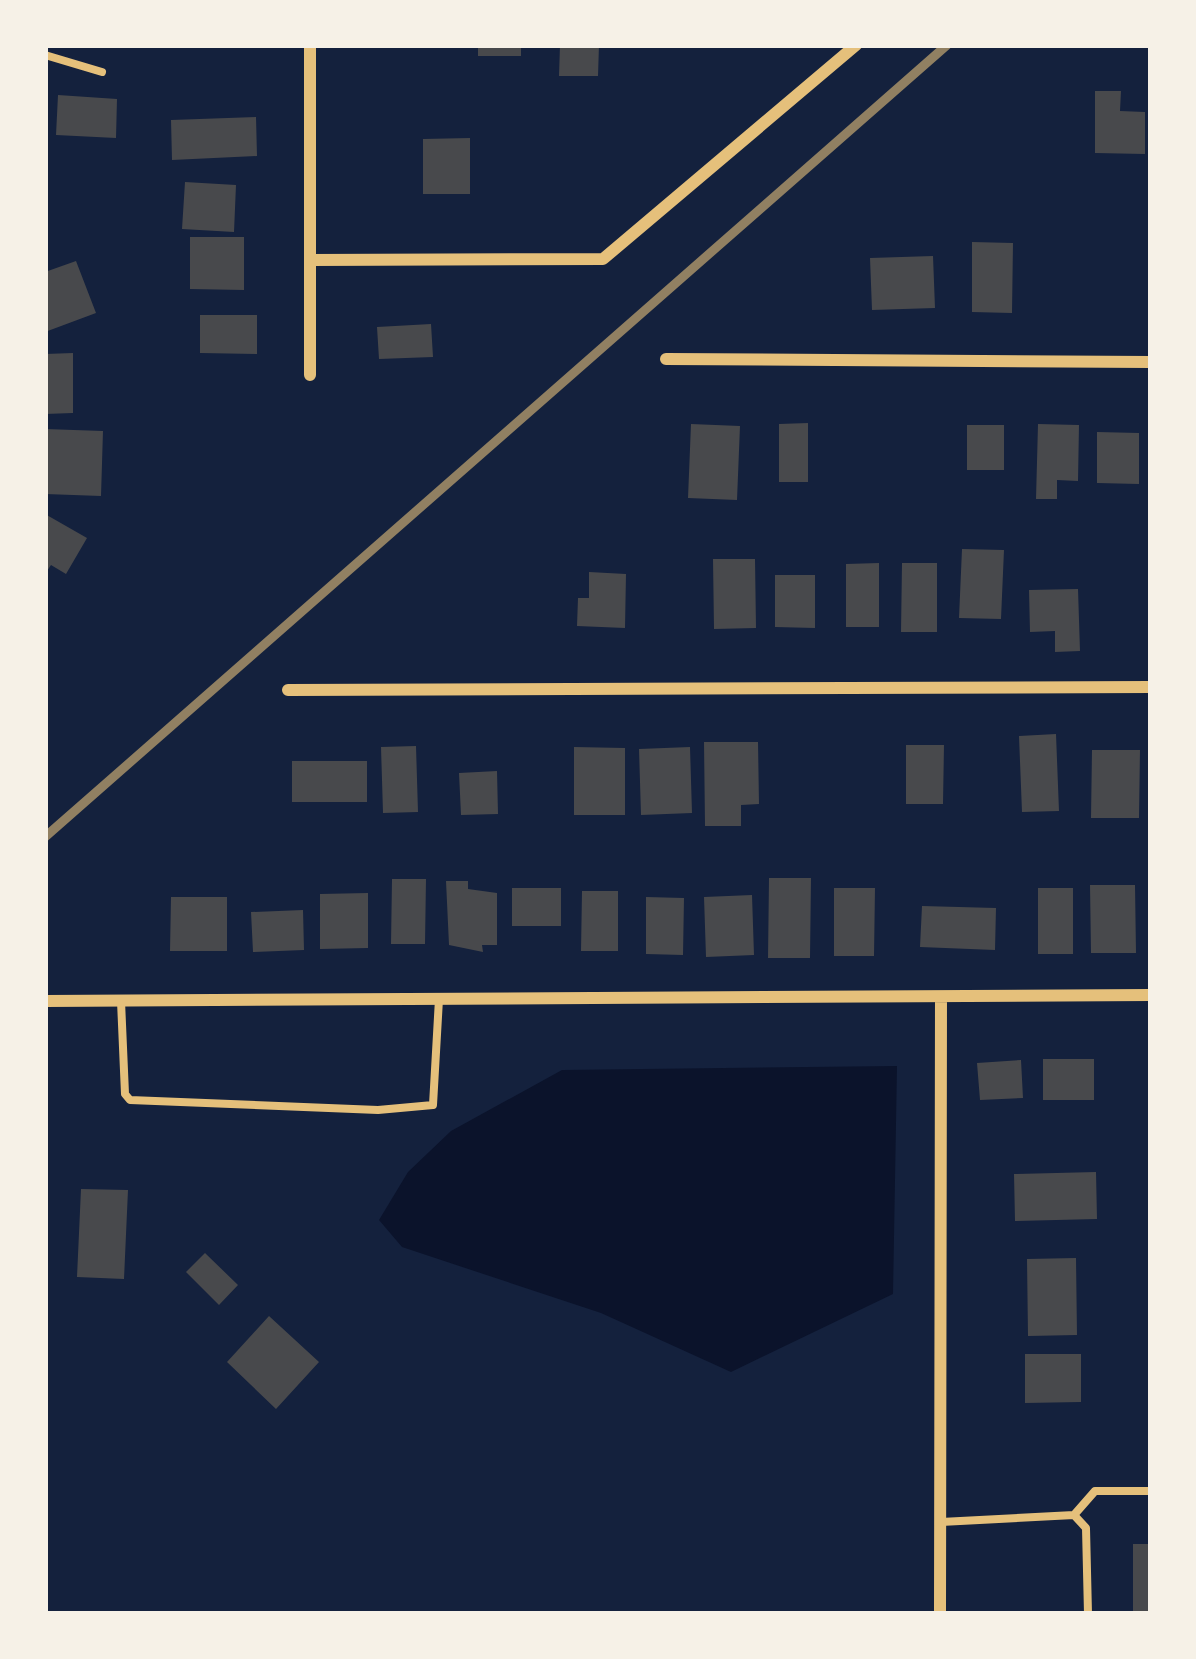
<svg xmlns="http://www.w3.org/2000/svg" width="1196" height="1659" font-family="'IBM Plex Sans',sans-serif">
<style>
.water{fill:#0b132b}
.building{fill:#48494c}
.lines{fill:none;stroke-linecap:round;stroke-linejoin:round}
.service{stroke:#e5c07b;stroke-width:8}
.minor{stroke:#e5c07b;stroke-width:12}
.rail{stroke:#918062;stroke-width:9}
</style>
<rect width="100%" height="100%" fill="#14213d"/>
<path class="water" d="M897,1066l-4,228 -162,78 -130,-59 -199,-66 -23,-27 29,-48 43,-41 111,-61z"/>
<path class="building" d="M478,45h43v11h-43z
M560,45h39l-1,31h-39z
M1095,91h26l-1,20 25,1v42l-50,-1z
M58,95l59,4 -1,39 -60,-3z
M256,117l1,39 -85,4 -1,-40z
M470,138v56h-47v-55z
M185,182l51,3 -2,47 -52,-3z
M190,237h54v53l-54,-1z
M972,242l41,1 -1,70 -40,-1z
M933,256l2,52 -63,2 -2,-52z
M76,261l20,52 -51,19v-60z
M200,315h57v39l-57,-1z
M431,324l2,33 -54,2 -2,-32z
M73,353v60l-28,1v-60z
M808,423v59h-29v-58z
M691,424l49,2 -3,74 -49,-2z
M1038,424l41,1 -1,56 -21,-1v19h-21z
M967,425h37v45h-37z
M45,429l58,2 -2,65 -56,-2z
M1097,432l42,1v51l-42,-1z
M45,514l42,24 -21,36 -15,-9 -6,9z
M962,549l42,1 -3,69 -42,-1z
M713,559h42l1,69 -42,1z
M879,563v64h-33v-63z
M902,563h35v69h-36z
M589,572l37,2 -1,54 -48,-2 1,-28h11z
M775,575h40v53l-40,-1z
M1078,589l2,62 -25,1v-21l-25,1 -1,-42z
M1056,734l3,77 -37,1 -3,-76z
M704,742h54l1,62 -18,1v21h-36z
M906,745h38l-1,59h-37z
M416,746l2,66 -35,1 -2,-66z
M574,747l51,1v67h-51z
M690,747l2,66 -51,2 -2,-66z
M1092,750h48l-1,68h-48z
M292,761h75v41h-75z
M497,771l1,43 -37,1 -2,-42z
M769,878h42l-1,80h-42z
M392,879h34l-1,65h-34z
M446,881h22v8l29,4v52h-15l1,7 -34,-7z
M1090,885h45l1,68h-45z
M512,888h49v38h-49z
M834,888h41l-1,68h-40z
M1038,888h35v66h-35z
M582,891h36v60h-37z
M368,893v55l-48,1v-55z
M752,895l2,60 -48,2 -2,-60z
M171,897h56v54h-57z
M646,897l38,1 -1,57 -37,-1z
M922,906l74,2 -1,42 -75,-3z
M303,910l1,40 -51,2 -2,-40z
M1043,1059h51v41h-51z
M1021,1060l2,38 -43,2 -3,-37z
M1096,1172l1,47 -82,2 -1,-47z
M81,1189l47,1 -4,89 -47,-2z
M205,1253l33,32 -19,20 -33,-33z
M1076,1258l1,77 -49,1 -1,-77z
M269,1316l50,46 -43,47 -49,-47z
M1025,1354h56v48l-56,1z
M1133,1544h18v68h-18z"/>
<g class="lines">
<path class="service" d="M45,55l57,17
M121,1001l4,93 5,6 248,10 55,-5 6,-106
M1074,1515l21,-24h56
M941,1522l133,-7 12,13 2,86"/>
<path class="minor" d="M310,45v330
M310,260l293,-1 253,-214
M666,359l485,3
M288,690l863,-3
M45,1001l1106,-6
M940,1614l1,-617"/>
<path class="rail" d="M45,837l902,-792"/>
</g>
<rect width="1196" height="1659" fill="none" stroke="#f6f1e7" stroke-width="96"/>
</svg>
